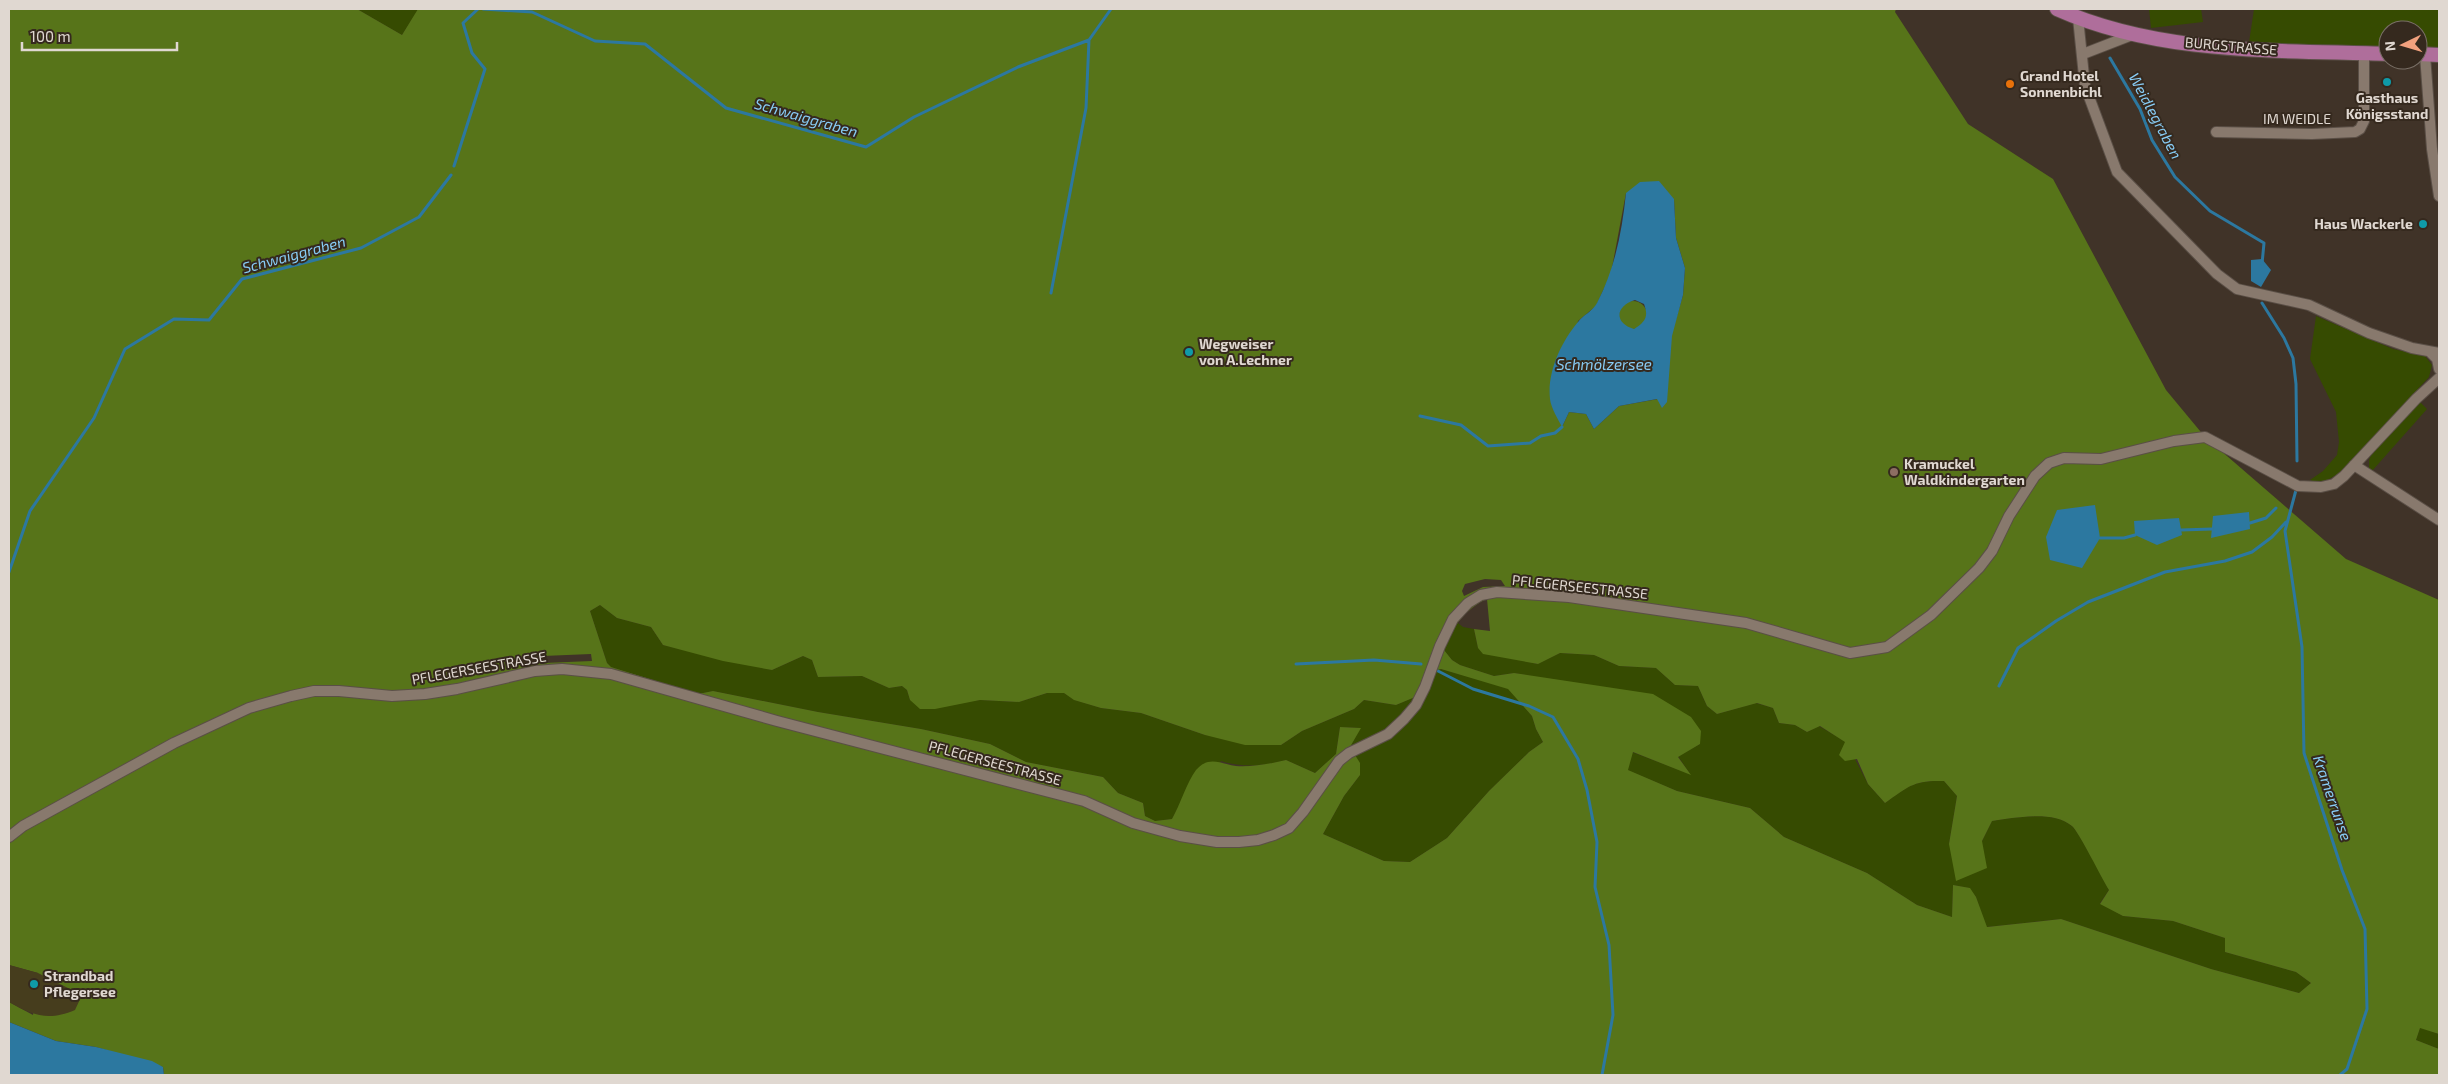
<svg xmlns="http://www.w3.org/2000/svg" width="2448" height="1084" font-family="'Exo 2',sans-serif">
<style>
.green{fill:#364b01}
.forest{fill:#577419;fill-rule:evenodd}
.sand{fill:#463d1d}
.water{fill:#2c78a0;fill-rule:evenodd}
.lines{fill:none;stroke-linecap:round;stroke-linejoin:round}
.stream{stroke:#2c78a0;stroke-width:3}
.minor-casing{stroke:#5a4f46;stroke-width:12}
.major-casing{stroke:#5a4f46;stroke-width:16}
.minor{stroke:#88796d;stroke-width:10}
.major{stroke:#af6e9b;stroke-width:14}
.culture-dot{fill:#0f9aa8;stroke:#35291e;stroke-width:2}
.food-dot{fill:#e8710a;stroke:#35291e;stroke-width:2}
.education-dot{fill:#8d6e63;stroke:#35291e;stroke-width:2}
.labels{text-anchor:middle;stroke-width:4;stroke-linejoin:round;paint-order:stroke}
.street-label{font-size:14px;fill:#e0d8d1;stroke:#35291e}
.poi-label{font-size:14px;font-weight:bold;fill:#e0d8d1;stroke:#35291e;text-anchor:start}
.water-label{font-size:15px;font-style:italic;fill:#88ccf5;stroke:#35291e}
</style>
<rect width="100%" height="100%" fill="#403328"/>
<path class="green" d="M357,9h61v1l-16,25z
M2149,9h52l2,13 -52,6z
M2254,9h185v46l-21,-1v-24h-30v24l-140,-5z
M2316,316l77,33 32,7 7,9 -3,12 -89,96 -20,11 -10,-4 13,-9 14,-16 2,-13 -3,-30 -26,-53z
M2420,402l7,7 -55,62 -3,-2v-9l3,-7z
M600,605l17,13 34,9 12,18 109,25 31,-14 9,4 6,17 44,-1 27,12 13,-2 5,4 3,10 48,3 22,-3 39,2 28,-9h17l11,7 26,8 40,5 64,22 76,10 21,-14 52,-22 10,-9 32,5 30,-13 11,-22 4,-1 67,19 24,28 4,13 7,13 -14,10 -40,39 -42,47 -37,24 -26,-1 -61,-27 21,-38 16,-21 -10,-28 10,-19 -20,-1 -4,27 -21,19 -29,-13c-21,6 -44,8 -65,1l-43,47 -6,11 -17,2 -10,-5 -2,-13 -25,-10 -15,-16 -77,-15 -36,-18 -69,-15 -103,-17 -105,-21 -15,3 -87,-27 -4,-4 -17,-52z
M1458,623l5,4 11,2 4,19 59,16 23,-11 34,2 25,11 37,2 19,17 23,1 9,20 10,8 39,-11 17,5 6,15 16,2 12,7 12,-6 27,16 22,42 17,19c23,-17 29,-23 59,-22l13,15 -8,48 33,-3 10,-20c24,-3 60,-11 80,5 7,6 31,53 37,64l-9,13 23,13 50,5 52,17v14l71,20 15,11 -12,10 -88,-24 -150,-50 -75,8 -10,-30 -7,-9 -16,-3 -1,32 -35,-12 -50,-32 -83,-36 -34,-29 -73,-17 -50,-21 5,-18 58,22 -12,-18 22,-12 -121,-60 -65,-11 -20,3 -34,-11 -8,-5 -8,-10 5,-15z
M2420,1027l19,7v15l-23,-9z"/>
<path class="forest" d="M9,9h348l45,26 16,-26h1478l-1,3 73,112 85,55 113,211 39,47 141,122 93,41v434l-19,-6 -4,12 23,9v26h-2275l-1,-8 -67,-20 -40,-6 -47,-19v-20l24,13 5,-42 -29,-8zM1626,193l48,6 2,39 9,30 -2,27 -12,41 -2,25 -11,38 -39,7 -25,23 -8,-15 -17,-2 -7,15 16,-106 18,-15 15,-33zM1485,579l16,1 4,6 -22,1 -19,9 -2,-5 3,-7zM1487,599l3,32 -16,-2 4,19 5,6 55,10 22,-11 34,2 25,11 37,2 19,17 23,1 9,20 10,8 40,-11 16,5 6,15 16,2 12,7 13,-6 25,16 -6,13 6,6 12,-2 11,25 17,19c24,-17 29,-23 59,-22l13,15 -8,48 7,37 31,-13 -5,-27 10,-20c24,-3 60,-11 80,5 7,6 30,53 37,64l-9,14 23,12 50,5 52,17v14l71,20 15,11 -12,10 -88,-24 -150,-50 -74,8 -11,-30 -6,-9 -17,-3 -1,32 -35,-12 -50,-32 -83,-36 -34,-29 -73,-17 -49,-21 5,-18 58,23 -13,-18 22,-13 1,-13 -10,-14 -38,-23 -139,-21 -20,3 -34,-11 -8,-5 -8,-10c7,-22 22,-42 43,-51zM600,605l17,13 34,9 12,18 60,16 49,9 31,-14 9,4 6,17 44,-1 27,12 13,-2 5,4 3,10 10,9h15l45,-9 39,2 28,-9h17l10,7 27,8 40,5 64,22 40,10h36l21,-14 52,-22 10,-9 32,5 31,-13 10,-22 4,-1 67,20 24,27 4,13 7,13 -14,10 -40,39 -42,47 -37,24 -26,-1 -61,-27 21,-38 16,-21v-12l-10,-16 11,-19 -21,-1 -4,27 -21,19 -29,-13c-16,4 -34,7 -50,6 -15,-2 -27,-11 -40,4 -9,12 -16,35 -24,49l-17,2 -10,-5 -2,-13 -25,-10 -15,-16 -77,-15 -36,-18 -69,-15 -103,-17 -105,-21 -15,3 -87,-27 -4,-4 -17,-52zM591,654l1,7 -49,2v-7z
M1619 315a14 14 0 1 1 28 0a14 14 0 1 1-28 0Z"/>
<path class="sand" d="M9,965l29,8 44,22 -7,15c-26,11 -42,6 -66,-8z"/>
<path class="water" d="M1659,181l15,18 2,39 9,30 -2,27 -11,41 -5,66 -5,6 -5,-9 -38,7 -25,23 -8,-15 -17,-2 -7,15c-4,-8 -11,-19 -12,-28 -3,-27 11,-57 28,-77 5,-7 15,-11 19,-19 18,-35 25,-71 29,-110l14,-11zM1635,300l9,4c5,13 1,18 -10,25 -20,-6 -19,-23 1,-29z
M2262,259l9,11 -10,17 -10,-6v-21z
M2095,505l5,33 -18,30 -32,-8 -4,-23 11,-27z
M2249,512l1,17 -39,9 2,-22z
M2179,518l3,17 -25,10 -22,-10 -1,-14z
M9,1022l47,19 40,6 56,14 11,6 1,8h-155z"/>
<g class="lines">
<path class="stream" d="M483,9l49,3 63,29 50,3 81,64 140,39 48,-30 104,-50 71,-27 22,-31
M2110,58l30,51 12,31 23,37 35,34 54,32 -2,21
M454,166l31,-97 -13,-16 -9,-30 15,-14
M1051,293l35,-185 3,-68
M2262,303l22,35 9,20 3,26 1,77
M1420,416l41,9 27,21 42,-3 11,-7 14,-3 7,-6
M2296,490l-11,41 17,116 2,106 38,117 23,59 2,80 -20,60 -7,6
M2250,523l16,-5 10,-10
M2181,530l31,-1
M2100,538h24l11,-3
M9,572l21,-61 64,-93 31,-69 49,-30 35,1 33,-41 119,-31 58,-31 32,-42
M1296,664l78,-4 47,4
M1438,671l35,18 56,17 24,11 25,42 9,31 10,52 -2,45 14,58 4,70 -11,60
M1999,686l19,-38 38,-27 32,-19 77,-30 60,-11 27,-9 20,-15 14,-15"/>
<g class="minor-casing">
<path id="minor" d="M2078,18l7,68 32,86 100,102 20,15 72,16 60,28 43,15 27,5
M2083,54l49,-19
M2425,55l7,94 7,47
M2216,132l96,2 43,-2 5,-3 4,-8v-68
M2431,353l6,6 2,10
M2354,465l85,55
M9,837l14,-11 151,-83 75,-35 42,-12 23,-5h25l53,5 33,-2 32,-5 78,-18 27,-2 49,5 166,47 307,80 49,22 47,13 37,6h22l19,-2 16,-5 15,-7 14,-16 36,-51 10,-8 39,-19 16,-15 12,-14 9,-18 15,-41 13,-27 15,-16 13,-8 16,-3 72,5 177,26 104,30 37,-6 44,-32 48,-47 13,-17 17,-35 26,-40 14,-13 15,-5 37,1 73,-18 31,-4 93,49 23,1 13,-3 10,-8 72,-77 23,-21"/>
</g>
<g class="major-casing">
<path id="major" d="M2057,9c103,46 221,41 331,45
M2418,54l21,1"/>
</g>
<use href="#minor" class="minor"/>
<use href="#major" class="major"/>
</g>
<g class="culture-dot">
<circle cx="2387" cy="82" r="5"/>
<circle cx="2423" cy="224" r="5"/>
<circle cx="1189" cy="352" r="5"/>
<circle cx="34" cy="984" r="5"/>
</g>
<circle class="food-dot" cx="2010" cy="84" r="5"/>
<circle class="education-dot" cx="1894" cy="472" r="5"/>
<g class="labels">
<g class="street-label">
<text transform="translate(2231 46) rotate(5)" y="5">BURGSTRASSE</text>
<text x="2297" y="124">IM WEIDLE</text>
<text transform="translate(1580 587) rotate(6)" y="5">PFLEGERSEESTRASSE</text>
<text transform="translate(479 668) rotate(-10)" y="5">PFLEGERSEESTRASSE</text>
<text transform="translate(995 763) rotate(15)" y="5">PFLEGERSEESTRASSE</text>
</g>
<g class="poi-label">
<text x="2020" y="81">Grand Hotel<tspan x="2020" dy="16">Sonnenbichl</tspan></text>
<text x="2387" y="103" text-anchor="middle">Gasthaus<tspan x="2387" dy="16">Königsstand</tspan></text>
<text x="2413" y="229" text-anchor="end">Haus Wackerle</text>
<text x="1199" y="349">Wegweiser<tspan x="1199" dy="16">von A.Lechner</tspan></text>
<text x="1904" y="469">Kramuckel<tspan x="1904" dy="16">Waldkindergarten</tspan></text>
<text x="44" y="981">Strandbad<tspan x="44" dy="16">Pflegersee</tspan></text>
</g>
<g class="water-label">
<text transform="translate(2155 116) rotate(62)" y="5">Weidlegraben</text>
<text transform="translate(806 118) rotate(16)" y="5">Schwaiggraben</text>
<text transform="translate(294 255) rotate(-15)" y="5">Schwaiggraben</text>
<text x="1604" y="370">Schmölzersee</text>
<text transform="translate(2332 798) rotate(71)" y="5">Kramerrunse</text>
</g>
</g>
<rect width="2448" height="1084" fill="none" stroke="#e0d8d1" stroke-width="20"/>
<g transform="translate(2403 45) rotate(265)"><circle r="24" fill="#35291e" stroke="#796f66"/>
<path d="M0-4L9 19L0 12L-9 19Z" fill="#f2a17e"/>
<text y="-8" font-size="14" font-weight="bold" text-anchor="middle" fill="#e0d8d1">N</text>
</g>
<path d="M22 42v8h155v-8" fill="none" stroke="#e0d8d1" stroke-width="2.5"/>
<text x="30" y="42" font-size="15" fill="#e0d8d1" stroke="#35291e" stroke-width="4" paint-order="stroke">100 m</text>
</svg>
